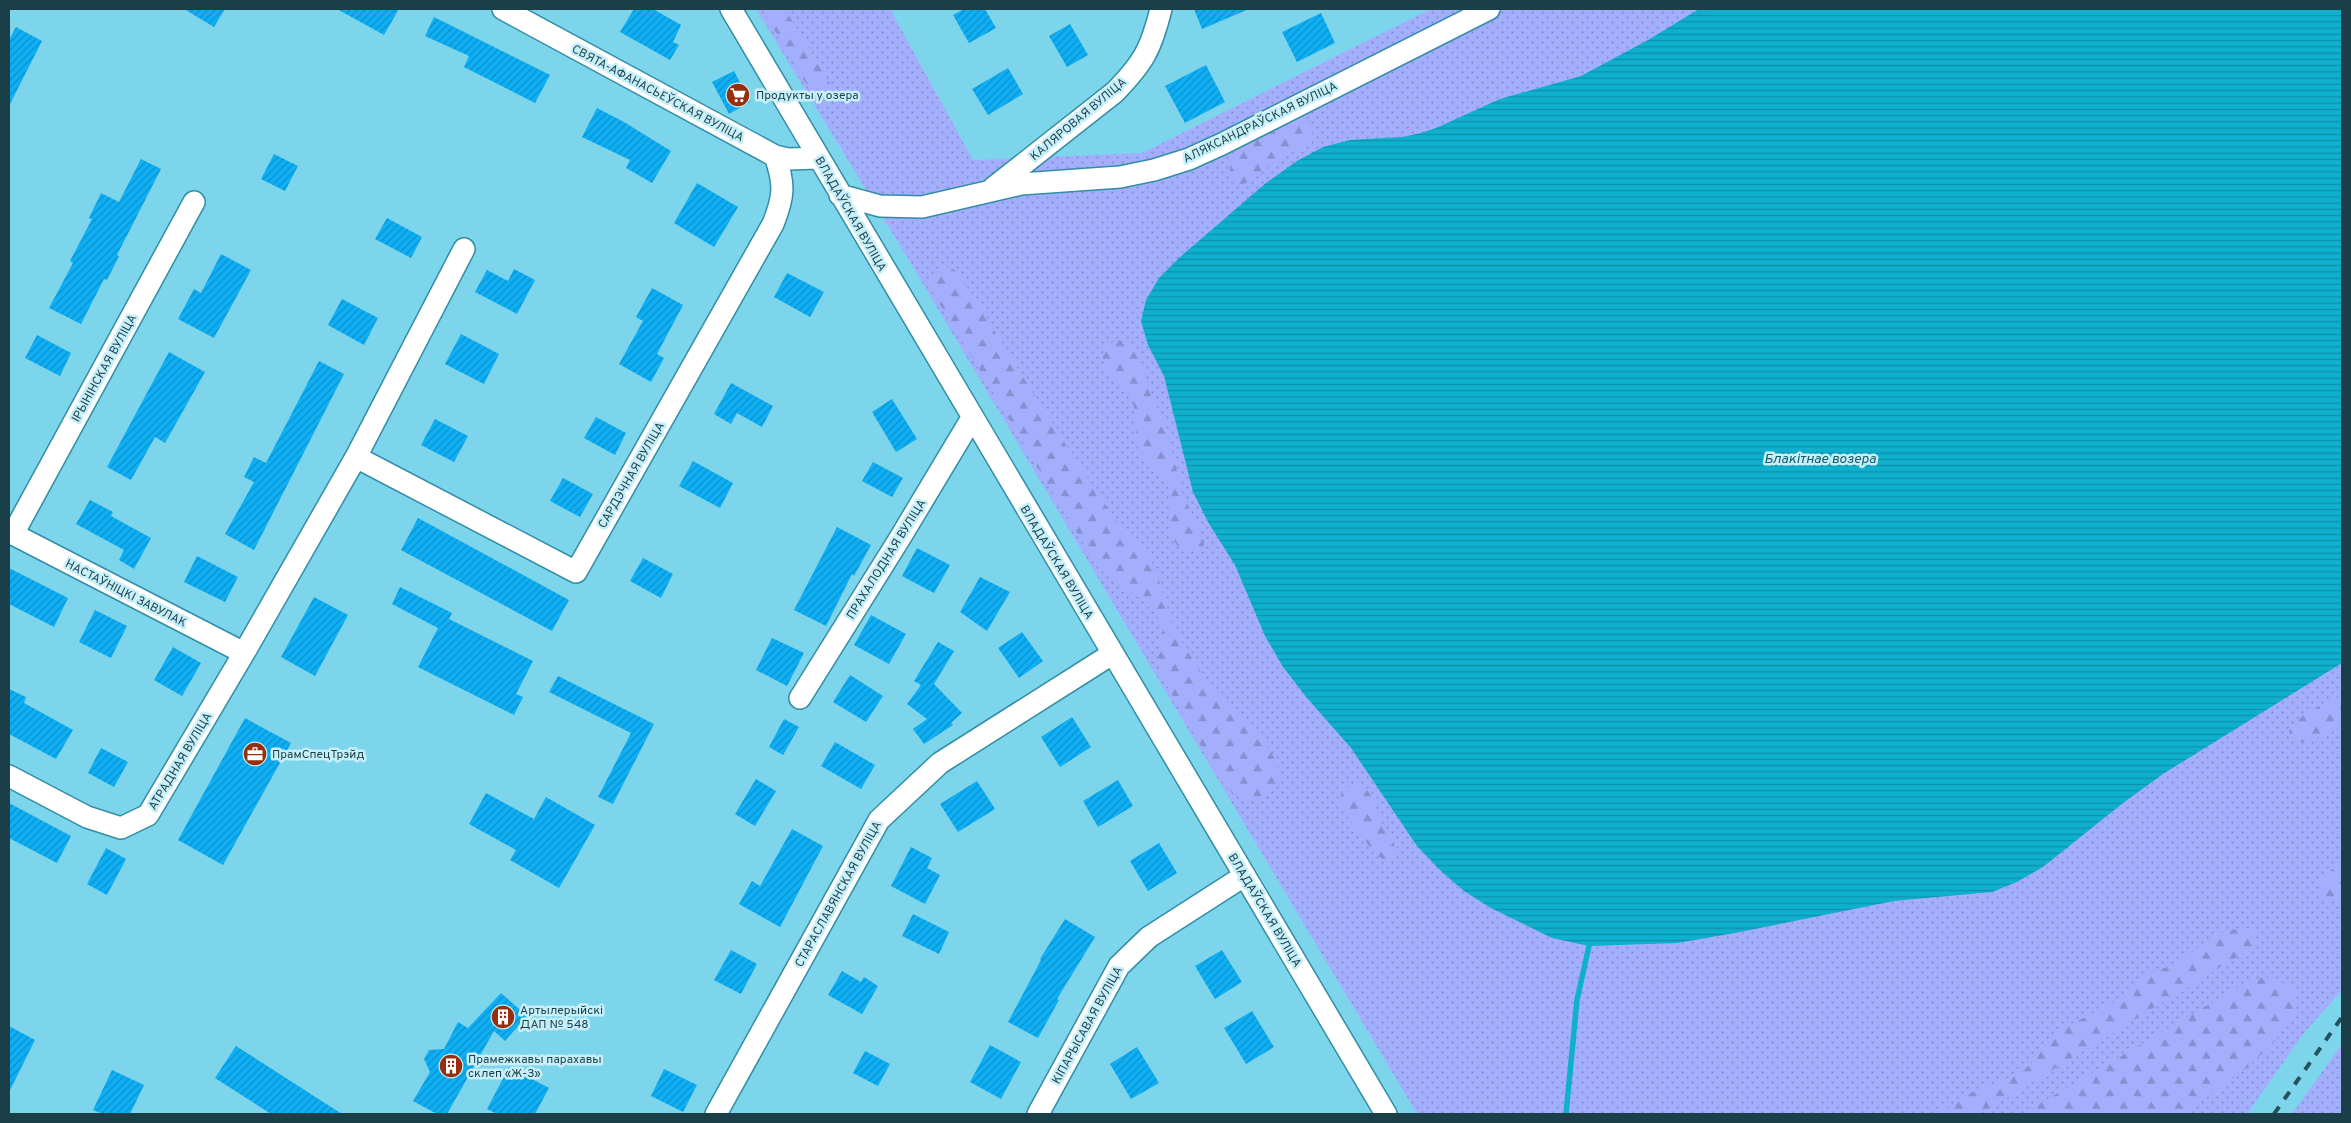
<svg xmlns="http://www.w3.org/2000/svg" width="2351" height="1123" font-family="Overpass,sans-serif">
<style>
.grass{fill:url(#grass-dots)}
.forest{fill:url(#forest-firs)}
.water{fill:url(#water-rules)}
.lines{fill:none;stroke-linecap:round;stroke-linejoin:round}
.stream{stroke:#0fafce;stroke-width:5.5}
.building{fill:url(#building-hatch)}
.minor-casing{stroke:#318ea4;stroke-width:24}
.minor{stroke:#fff;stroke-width:21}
.rail{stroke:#26515c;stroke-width:4;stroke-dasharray:9 9;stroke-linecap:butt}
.labels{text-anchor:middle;stroke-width:5;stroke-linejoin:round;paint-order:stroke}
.street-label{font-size:12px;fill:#1a3f49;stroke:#c6effa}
.poi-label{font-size:12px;fill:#1a3f49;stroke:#c6effa;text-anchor:start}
.water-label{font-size:14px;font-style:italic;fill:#125d6e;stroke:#c6effa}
</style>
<defs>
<pattern id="grass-dots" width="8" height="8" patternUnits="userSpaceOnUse" patternTransform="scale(1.25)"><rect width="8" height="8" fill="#a3affd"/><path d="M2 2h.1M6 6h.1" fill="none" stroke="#8490cf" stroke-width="1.8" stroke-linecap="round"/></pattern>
<pattern id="forest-firs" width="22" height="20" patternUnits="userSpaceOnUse" patternTransform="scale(1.25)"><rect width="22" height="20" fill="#a3affd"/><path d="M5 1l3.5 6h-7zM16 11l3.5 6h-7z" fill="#8490cf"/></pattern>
<pattern id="water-rules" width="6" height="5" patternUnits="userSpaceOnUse" patternTransform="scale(1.25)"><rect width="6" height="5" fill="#0fafce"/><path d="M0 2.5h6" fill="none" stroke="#0e90a9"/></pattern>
<pattern id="building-hatch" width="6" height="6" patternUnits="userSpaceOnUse" patternTransform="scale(1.25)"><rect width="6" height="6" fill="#0eaff5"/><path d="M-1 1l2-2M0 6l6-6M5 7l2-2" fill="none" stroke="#0d90c8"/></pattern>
</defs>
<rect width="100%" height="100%" fill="#7dd5ec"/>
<path class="grass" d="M756,9h134l83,151 169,-7 289,-144h911v981l-38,43 -57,81h-830l-510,-857z
M2342,1044v70h-50z"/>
<path class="forest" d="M762,9h23l47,78 2,6 -4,10 -5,2 -9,-5z
M1299,116c8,2 12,5 15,13l-7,16 -29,14 -27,22 -13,5 -6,-4c-15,-30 46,-56 67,-66z
M943,266l12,4 6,7c49,79 98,159 150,236 10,15 25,25 35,39 12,17 16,41 23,61 6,18 17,37 28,53 22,34 63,60 79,96 12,26 -16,44 -38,34 -8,-4 -13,-11 -19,-18l-58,-103c-2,-8 -3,-15 -2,-23 2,-8 6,-18 3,-27 -11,-28 -46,-38 -65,-59l-162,-270c-6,-13 -7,-23 8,-30z
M1118,340l8,1 7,5 10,21 8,29 14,27 17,69 22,48v5l-6,6c-41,4 -22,-47 -30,-66 -5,-13 -20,-18 -27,-31 -9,-17 -1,-38 -10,-55 -7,-14 -26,-26 -28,-41 -2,-10 7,-15 15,-18z
M2342,696v30c-15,5 -37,23 -51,14l-2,-9c11,-19 34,-26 53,-35z
M1356,785c20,5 17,22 25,37 6,12 26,32 6,40l-12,-8 -30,-41 -5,-13 1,-7 8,-7z
M2342,861v37c-16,8 -29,-4 -18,-20 5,-7 12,-12 18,-17z
M2244,927l6,2 6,5 -4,13 -7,5 -265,162h-42l28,-19 53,-21 10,-8 25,-31 19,-12 36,-17 37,-32 34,-11 27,-23 13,-7z
M2260,978h13l18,9 4,9 1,12 -8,16 -17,21 -23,22 -64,47h-162l220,-129z"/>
<path class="water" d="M1699,9h643v654l-179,111 -40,29 -80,64 -26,15 -25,10 -98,9 -159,32 -58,10 -88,3 -37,-8 -61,-30 -27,-17 -23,-20 -24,-25 -66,-98 -44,-50 -24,-31 -18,-31 -30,-71 -27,-43 -15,-30 -29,-116 -16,-31 -7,-24 5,-21 13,-22 21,-21 86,-74 31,-22 26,-14 27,-7 52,-3 19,-4 15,-5 64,-29 81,-23 67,-36z"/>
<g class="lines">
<path class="stream" d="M1566,1114l11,-114 12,-54"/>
</g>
<path class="building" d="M184,9h41l-11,18z
M337,9h62l-15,26z
M634,9h19l28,16 -8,17 6,3 -9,15 -50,-28z
M964,9h21l11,19 -27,15 -16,-28z
M1194,9h55l-47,20z
M1321,13l14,30 -38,19 -15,-30z
M434,17l116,58 -15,28 -71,-36 5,-11 -44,-20z
M1070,24l18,31 -21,12 -18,-31z
M16,27l26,14 -33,65v-66z
M1206,65l19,37 -40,21 -20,-37z
M1008,68l15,26 -35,21 -16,-26z
M734,71l16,31 -21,12 -17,-32z
M597,108l27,14 47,29 -19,32 -26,-15 4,-8 -48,-23z
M274,154l24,12 -13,25 -24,-12z
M141,159l20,10 -44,86 2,1 -12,24 -3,-1 -23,45 -32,-16 24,-45 -3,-2 22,-42 -3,-1 12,-25 18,9z
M697,183l41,24 -24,40 -40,-24z
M387,218l35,19 -11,21 -36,-19z
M221,254l30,16 -37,68 -36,-19 16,-30 7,4z
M514,269l21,11 -18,34 -42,-22 12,-22 21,11z
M787,273l37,19 -14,25 -36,-20z
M652,288l31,17 -26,49 7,4 -13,24 -32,-18 24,-43 -7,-4z
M342,299l36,19 -14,27 -36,-20z
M461,334l38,20 -15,30 -39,-20z
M37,335l34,18 -11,23 -35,-18z
M169,352l36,20 -40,71 -10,-6 -24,43 -24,-13z
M319,361l25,13 -90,176 -29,-16 29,-52 -10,-5 10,-20 12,6z
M731,383l42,23 -11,21 -25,-14 -6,11 -17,-10z
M892,399l25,40 -21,13 -24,-40z
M596,417l30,16 -11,22 -31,-17z
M435,419l33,17 -14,26 -33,-17z
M693,461l40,22 -13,25 -41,-22z
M873,462l30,16 -11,19 -30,-16z
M563,478l30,16 -13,23 -30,-16z
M90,500l23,12 -2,4 40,22 -17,31 -15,-9 5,-10 -48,-26z
M418,518l151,82 -17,31 -151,-81z
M837,527l34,18 -17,31 -2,-2 -26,52 -32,-16z
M917,548l33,17 -16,28 -32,-17z
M197,556l41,21 -13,25 -41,-20z
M643,558l30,16 -12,24 -31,-17z
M9,568l59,30 -14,29 -45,-23z
M980,577l30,15 -23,39 -27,-19z
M400,587l52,26 -3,6 84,42 -17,33 7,3 -9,18 -96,-48 20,-39 -46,-24z
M314,597l34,18 -33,61 -34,-19z
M95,610l32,16 -16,32 -32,-16z
M871,615l35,19 -17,30 -35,-19z
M1022,632l21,29 -24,17 -21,-30z
M772,638l32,15 -17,33 -31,-16z
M938,642l16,9 -20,33 28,29 -11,10 2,2 -29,19 -11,-15 14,-10 -20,-15 14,-19 -7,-4z
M173,647l28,16 -19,33 -28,-16z
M850,675l33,21 -17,26 -33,-20z
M558,676l96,48 -41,80 -15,-7 33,-64 -82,-41z
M9,689l17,8 -2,6 49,27 -17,29 -47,-25z
M1072,717l19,30 -31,20 -19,-30z
M245,718l46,25 -68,122 -45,-25z
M784,719l15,8 -16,28 -14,-8z
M835,742l40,23 -14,24 -40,-23z
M101,748l27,14 -14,25 -26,-14z
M756,779l20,12 -21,35 -20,-12z
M1118,780l15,26 -35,21 -15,-26z
M977,781l18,28 -37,23 -18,-28z
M486,793l48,26 12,-22 49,28 -36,63 -49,-28 6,-10 -47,-26z
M9,803l62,33 -14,27 -48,-25z
M792,829l31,17 -43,81 -41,-23 13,-23 8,5z
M1159,843l18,30 -29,18 -18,-30z
M911,847l21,11 -5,10 13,7 -15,29 -34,-18z
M106,848l20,11 -19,36 -20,-11z
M913,914l36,18 -10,22 -37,-18z
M1065,919l30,18 -38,62 2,1 -21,38 -30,-16 33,-62 -1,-1z
M731,950l26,14 -16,30 -27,-14z
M1222,950l20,32 -27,17 -20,-33z
M842,971l19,11 3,-5 14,9 -16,28 -34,-19z
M501,993l26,23 -22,25 -11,-10 -47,83h-10l-24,-13 17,-29 -6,-13 5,-9 15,-1 14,-27 10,6z
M1252,1011l22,36 -28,17 -22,-36z
M9,1026l26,14 -26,52z
M990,1045l31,17 -20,37 -31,-17z
M236,1046l106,68h-71l-56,-36z
M1137,1047l22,36 -28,16 -21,-35z
M865,1051l25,13 -12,22 -25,-13z
M509,1067l40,21 -14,26h-38l-10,-5z
M664,1069l33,16 -14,27 -32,-16z
M112,1070l32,15 -14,29h-27l-10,-4z"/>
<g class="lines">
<g class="minor-casing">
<path id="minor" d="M503,9l272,147 13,3 30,-1
M731,9l655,1105
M993,188l122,-96c29,-30 36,-43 46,-83
M840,195l40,11 42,1 99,-23 99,-7 34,-7 35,-11 33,-15 267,-135
M356,457l220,115 197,-348c11,-27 12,-40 2,-68
M9,532l235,121
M13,534l181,-332
M800,698l100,-160 72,-120
M9,776l78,41 34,11 27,-13 96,-162 112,-196 108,-208
M716,1114l163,-294 61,-57 172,-109
M1038,1114l81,-148 30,-29 95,-61"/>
</g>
<use href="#minor" class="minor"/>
<path class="rail" d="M2274,1114l68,-97"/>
</g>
<defs>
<g id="supermarket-disc" transform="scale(1.25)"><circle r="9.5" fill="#962f0e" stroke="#c6effa"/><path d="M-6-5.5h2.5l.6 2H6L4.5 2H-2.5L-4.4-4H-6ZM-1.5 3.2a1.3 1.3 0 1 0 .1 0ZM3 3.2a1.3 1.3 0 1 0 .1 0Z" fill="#fff"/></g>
<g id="office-disc" transform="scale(1.25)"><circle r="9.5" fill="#962f0e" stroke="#c6effa"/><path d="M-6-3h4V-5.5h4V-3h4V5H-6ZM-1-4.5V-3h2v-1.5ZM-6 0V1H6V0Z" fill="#fff"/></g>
<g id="building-disc" transform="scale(1.25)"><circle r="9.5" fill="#962f0e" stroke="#c6effa"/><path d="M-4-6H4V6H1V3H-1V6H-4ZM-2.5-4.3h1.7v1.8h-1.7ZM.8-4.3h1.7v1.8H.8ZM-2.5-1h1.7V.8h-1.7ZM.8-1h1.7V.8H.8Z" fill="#fff"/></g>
</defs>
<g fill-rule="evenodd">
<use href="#supermarket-disc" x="738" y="95"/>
<use href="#office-disc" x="255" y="754"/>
<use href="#building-disc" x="503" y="1017"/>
<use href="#building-disc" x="451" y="1066"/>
</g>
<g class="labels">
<g class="street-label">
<text transform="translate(658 93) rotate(28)" y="4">СВЯТА-АФАНАСЬЕЎСКАЯ ВУЛІЦА</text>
<text transform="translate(1078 119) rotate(-40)" y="4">КАЛЯРОВАЯ ВУЛІЦА</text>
<text transform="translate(1260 122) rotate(-26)" y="4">АЛЯКСАНДРАЎСКАЯ ВУЛІЦА</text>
<text transform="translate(851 214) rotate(60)" y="4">ВЛАДАЎСКАЯ ВУЛІЦА</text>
<text transform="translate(104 368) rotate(-61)" y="4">ІРЫНІНСКАЯ ВУЛІЦА</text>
<text transform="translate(631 475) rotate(-60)" y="4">САРДЭЧНАЯ ВУЛІЦА</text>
<text transform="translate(886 559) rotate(-58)" y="4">ПРАХАЛОДНАЯ ВУЛІЦА</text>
<text transform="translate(1057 562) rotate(59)" y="4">ВЛАДАЎСКАЯ ВУЛІЦА</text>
<text transform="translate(126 593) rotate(27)" y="4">НАСТАЎНІЦКІ ЗАВУЛАК</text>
<text transform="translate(180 761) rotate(-59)" y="4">АТРАДНАЯ ВУЛІЦА</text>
<text transform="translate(838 894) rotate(-61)" y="4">СТАРАСЛАВЯНСКАЯ ВУЛІЦА</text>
<text transform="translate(1265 910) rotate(59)" y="4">ВЛАДАЎСКАЯ ВУЛІЦА</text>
<text transform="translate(1087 1025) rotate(-61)" y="4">КІПАРЫСАВАЯ ВУЛІЦА</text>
</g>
<g class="poi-label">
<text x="756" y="99">Продукты у озера</text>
<text x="272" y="758">ПрамСпецТрэйд</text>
<text x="520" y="1014">Артылерыйскі<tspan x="520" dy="14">ДАП № 548</tspan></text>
<text x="468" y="1063">Прамежкавы парахавы<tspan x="468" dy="14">склеп «Ж-З»</tspan></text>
</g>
<g class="water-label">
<text x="1820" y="463">Блакітнае возера</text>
</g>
</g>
<rect width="2351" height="1123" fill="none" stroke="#1a3f49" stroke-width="20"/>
</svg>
